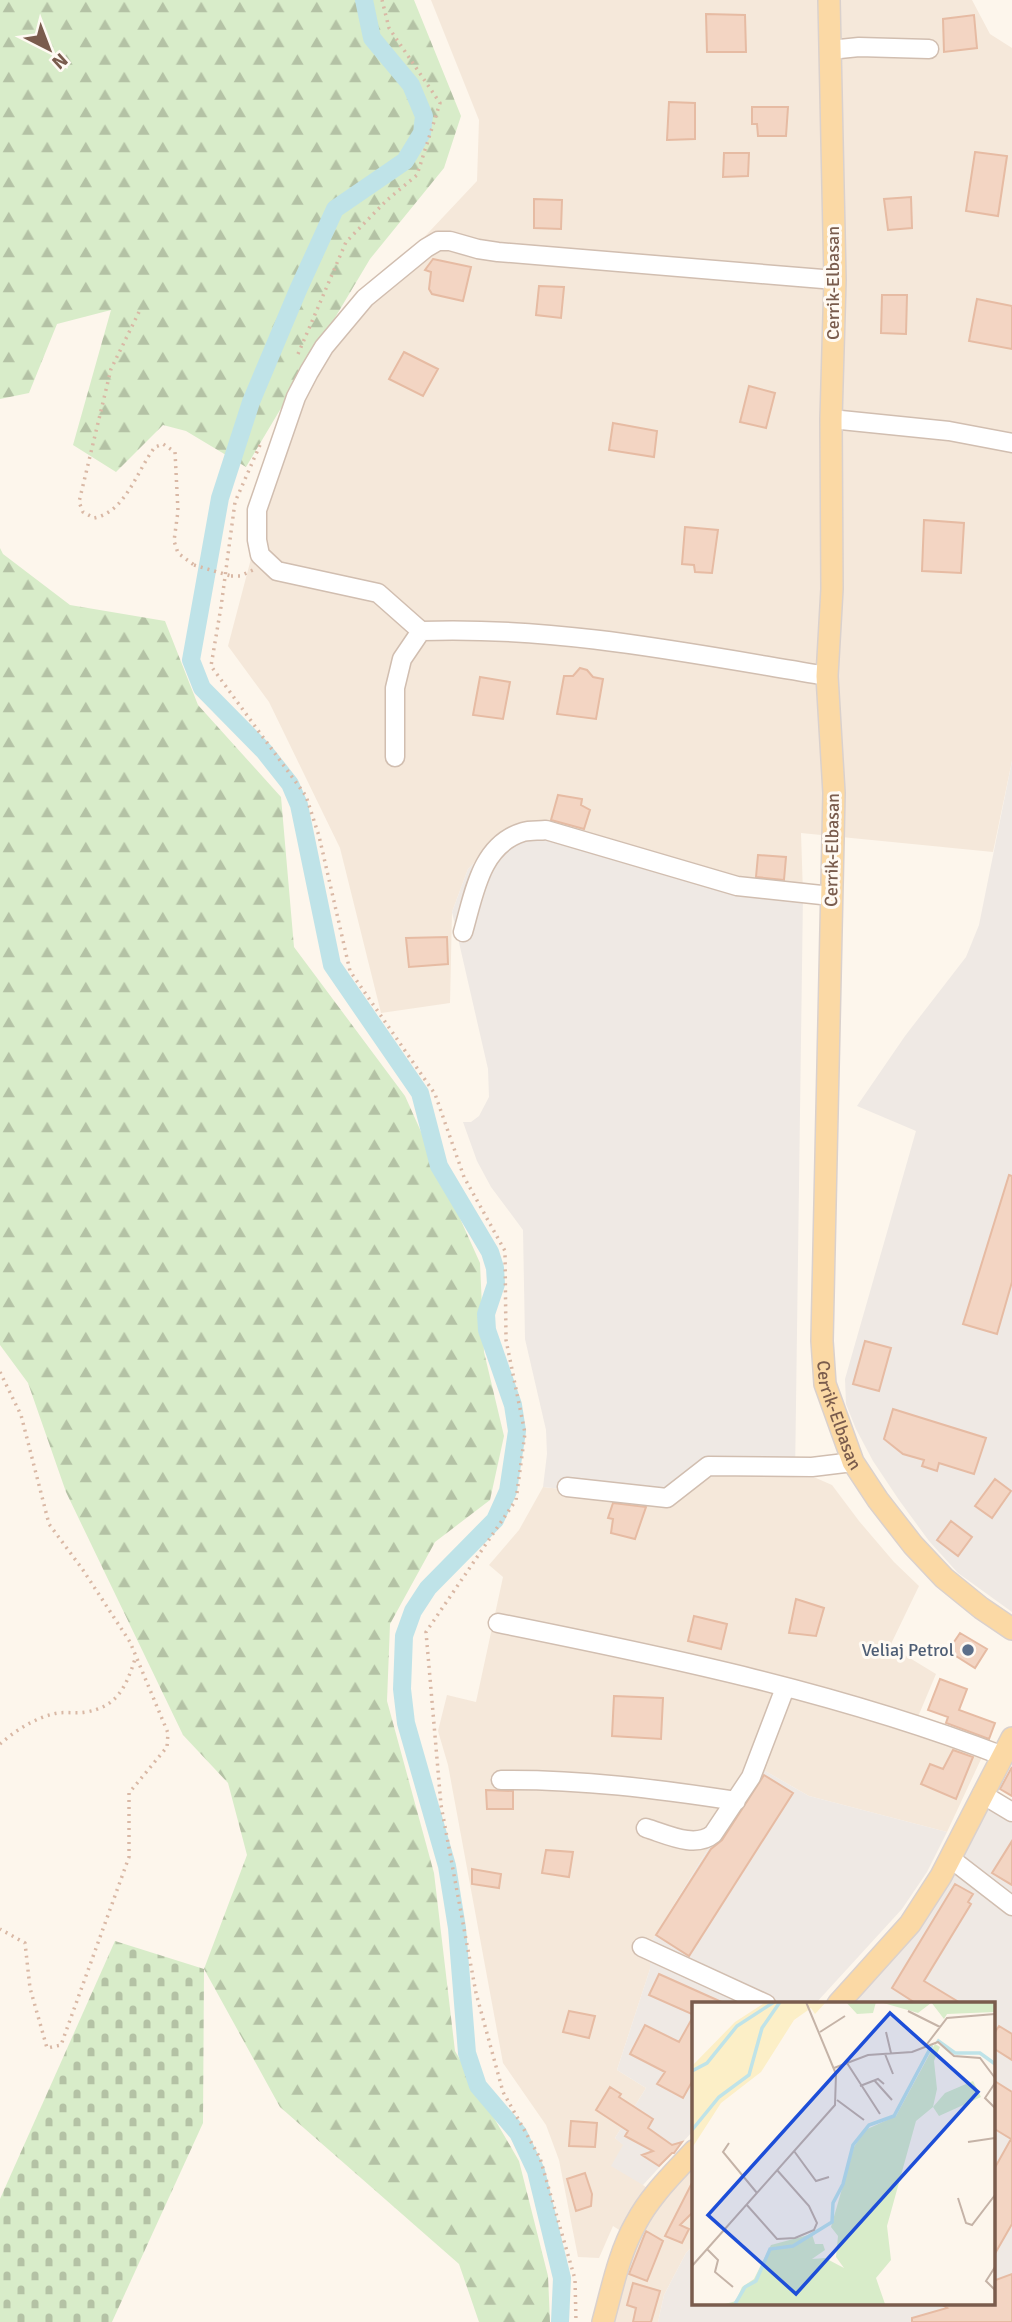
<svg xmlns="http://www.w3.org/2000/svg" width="1012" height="2322" font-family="Signika,sans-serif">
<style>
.residential{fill:#f5e8da}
.industrial{fill:#efe9e4}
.forest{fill:url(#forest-firs)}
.cemetery{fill:url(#cemetery-stones)}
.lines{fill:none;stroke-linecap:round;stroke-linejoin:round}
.canal{stroke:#bfe3e8;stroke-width:18}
.building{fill:#f3d5c3;stroke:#e6bba3;stroke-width:2}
.minor-casing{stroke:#d1beb0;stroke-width:21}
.major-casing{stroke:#dad1cd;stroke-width:24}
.path{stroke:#d9b8a5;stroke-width:3.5;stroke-dasharray:2 5;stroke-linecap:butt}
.minor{stroke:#fff;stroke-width:18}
.major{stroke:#fbd9a5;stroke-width:21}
.path-bridge{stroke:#d9b8a5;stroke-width:3.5;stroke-dasharray:2 5;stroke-linecap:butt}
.service-dot{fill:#5c6f8a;stroke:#fffaf3;stroke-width:2.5}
.labels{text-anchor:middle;stroke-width:6;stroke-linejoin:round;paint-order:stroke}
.street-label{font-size:18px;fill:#7a5c4d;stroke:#fffaf3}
.service-label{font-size:18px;fill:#4e5e75;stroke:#fffaf3;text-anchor:end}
.inset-river{fill:none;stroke:#bfe3e8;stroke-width:3.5}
.inset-road{fill:none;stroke:#c5b3a7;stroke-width:2}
.view{fill:#1d4ed8;fill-opacity:0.15;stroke:#1d4ed8;stroke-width:3.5}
.inset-edge{fill:none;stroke:#7a5c4d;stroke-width:3.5}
</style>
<defs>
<pattern id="forest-firs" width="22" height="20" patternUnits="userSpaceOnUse" patternTransform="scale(1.75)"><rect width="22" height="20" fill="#d8ecc9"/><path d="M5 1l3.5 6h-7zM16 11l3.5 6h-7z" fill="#b4c2a5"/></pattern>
<pattern id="cemetery-stones" width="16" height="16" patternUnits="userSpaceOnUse" patternTransform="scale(1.75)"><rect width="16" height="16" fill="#d8ecc9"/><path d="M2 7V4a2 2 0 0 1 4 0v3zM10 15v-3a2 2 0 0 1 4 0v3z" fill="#b4c2a5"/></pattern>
</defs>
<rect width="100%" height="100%" fill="#fdf6ec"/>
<path class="residential" d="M431,0h541l18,34 22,14v713l-19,91 -192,-19 2,61 -310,-49 -25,24 -16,43 -2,91 -69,10 -41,-165 -71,-146 -41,-56 44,-167 51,-128 74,-85 80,-85 2,-61z
M724,1474l92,4 16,7 27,36 35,41 25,24 -29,60 46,28 -24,57 70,26 -35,75 -138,-36 -51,-29 -108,177v25l-33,101 29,18 -31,50 9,7 19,40 19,15 31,-32v78l-7,7 -22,42 -6,27h-44l21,-82 -22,-14 -14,32 -21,-1 -19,-97 -13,-35 -43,-62 -55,-298 -10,-34 9,-36 29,7 27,-125 -14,-12 30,-35 24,-43 129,14 28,-21z"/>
<path class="industrial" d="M1012,761v851l-54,-39 -29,-32 -30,-41 -26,-39 -17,-32 -10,-25 -1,-25 71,-248 -59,-25 48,-70 61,-79 13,-32z
M539,833l264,61 -8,583 -71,-3 -24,6 -28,21 -129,-14 4,-33 -1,-24 -21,-91 -2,-109 -32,-43 -14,-26 -14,-39h8l8,-6 10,-19 -1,-28 -36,-157 16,-43 25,-24z
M758,1767l51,29 138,36 -20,40 -25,37 -86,94 -122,1 -1,127 -50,54 -32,-19 12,-21 -8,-7 31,-50 -29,-18 33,-101v-25z
M986,1807l26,16v499h-354l6,-27 22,-42 7,-7 1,57h299v-299l-142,-1z"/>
<path class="forest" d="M0,0h414l47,116 -17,52 -74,91 -124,208 -60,-36 -23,-6 -47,47 -43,-27 38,-135 -54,14 -28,69 -29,6z
M0,548l3,6 67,51 95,16 33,84 83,92 13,150 111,149 75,167 4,89 20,84 -14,64 -55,42 -45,82 -3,77 47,172 21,178 64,110 29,115 2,46h-71l-20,-58 -179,-157 -76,-138 43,-114 -19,-72 -45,-48 -117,-243 -38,-109 -28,-38z"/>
<path class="cemetery" d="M115,1941l89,28 -1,154 -91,199h-112v-123z"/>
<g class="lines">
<path class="canal" d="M364,0l8,38 39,47 13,31 -2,17 -17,28 -70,48 -37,81 -47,112 -31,96 -29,162 11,28 62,63 26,33 9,21 33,160 88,128 19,73 51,86 5,16 1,16 -10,30 1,16 26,75 4,26 -9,60 -13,29 -67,68 -15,23 -9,25 -2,53 4,34 41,143 10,62 10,125 11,33 40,47 18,38 26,107 -2,44"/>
</g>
<path class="building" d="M706,14l39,1 1,37h-39z
M974,15l3,33 -33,4 -1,-33z
M669,102l26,1v36l-28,1z
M752,107h36l-2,29h-28l-1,-12h-5z
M975,152l32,4 -9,60 -32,-5z
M724,153h25l-1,23 -25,1z
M911,197l1,31 -24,2 -4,-31z
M534,199l28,1 -1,29 -27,-1z
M433,259l38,8 -8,34 -31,-7 -3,-5 2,-17 -6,-2z
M539,286l25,1 -3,31 -25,-3z
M882,295h25l-1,39 -25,-1z
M977,299l35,7v43l-43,-8z
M404,352l34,17 -15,27 -34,-17z
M749,386l26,7 -9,35 -26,-6z
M613,423l44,8 -3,26 -45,-7z
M924,520l40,3 -3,50 -39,-2z
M685,527l33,3 -6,43 -17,-1 -1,-7 -12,-1z
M580,668l7,2 6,7 10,2 -7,40 -39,-5 7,-38h9z
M480,677l30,5 -7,37 -30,-4z
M558,795l24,4 -1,6 9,5 -6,19 -33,-9z
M758,855l28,2 -2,23 -28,-3z
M447,937l1,27 -39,3 -3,-29z
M1009,1175l3,1v106l-15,52 -34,-10z
M865,1341l26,7 -12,43 -26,-7z
M893,1409l93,29 -12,36 -35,-11 -2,8 -15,-5 2,-6 -21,-6 -19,-15z
M995,1479l16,12 -19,27 -17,-12z
M613,1503l33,4 -11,32 -24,-6 2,-14 -5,-1z
M951,1521l21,16 -14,19 -21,-16z
M796,1599l28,9 -8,28 -27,-3z
M694,1616l33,8 -6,25 -33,-8z
M960,1633l27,16 -12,19 -27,-17z
M940,1679l27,10 -8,21 36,13 -6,16 -43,-16 2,-6 -20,-7z
M614,1696l49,2 -2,41 -49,-3z
M953,1750l20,7 -17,42 -35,-15 9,-20 13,5z
M1012,1767v29l-12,-7z
M764,1775l29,18 -104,163 -33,-21 55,-86 11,-9z
M486,1790l27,1v18h-26z
M1012,1841v44l-20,-12z
M546,1850l27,2 -4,25 -27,-4z
M472,1869l29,5 -2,14 -27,-4z
M955,1884l18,10 -5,8 3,2 -47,77 38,23h-45l-25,-16z
M659,1974l67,30h-32v11l-45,-20z
M569,2011l26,5 -6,22 -26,-6z
M694,2015v63l-11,20 -26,-14 8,-12 -35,-18 15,-29 34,17z
M999,2026l13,8v26l-19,-12v-13z
M993,2080l19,12v132l-19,33v-86l18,-32 -18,-11z
M610,2087l11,7 -2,3 34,22 -5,9 24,17 10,-3 -8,11h-2l-13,13 -17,-11 11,-4 -28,-15 3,-5 -32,-21z
M571,2121l26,2 -2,24 -26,-1z
M585,2173l7,21 -1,12 -15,5 -9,-32z
M694,2179v32l-14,14 9,4 -7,14 -17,-7z
M646,2231l17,10 -16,40 -18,-7z
M1012,2274v48h-100v-4l35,-10 -8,-5h54v-22z
M633,2283l27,8 -9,31h-18l3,-14 -9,-3z"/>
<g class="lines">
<g class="minor-casing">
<path id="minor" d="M830,50l29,-3 70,2
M831,419l118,12 63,12
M827,676c-134,-22 -269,-50 -406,-45l-43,-38 -101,-22 -17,-16 -3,-15v-30l39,-113 13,-25 15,-25 41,-49 61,-50 12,-7h12l28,8 20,3 337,28
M395,757v-69l7,-29 19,-28
M463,932c11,-37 17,-87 60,-100 7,-2 16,-1 23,-2l191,56 94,10
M567,1487l100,11 41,-32 104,1 41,-5
M498,1623c170,34 343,70 505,133
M501,1780c79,-1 157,9 235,21
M982,1794l30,18
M646,1828c20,6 49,21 67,6l38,-57 34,-89
M950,1858l62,48
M642,1947l124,57"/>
</g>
<g class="major-casing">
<g id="major">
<path id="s1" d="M829,0l6,280 -4,139 1,170 -5,87 7,117 -12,548 3,43 28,78 25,38 35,45 31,33 37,30 31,21"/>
<path d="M838,2004l72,-80 31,-48 71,-138"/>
<path d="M603,2322c9,-33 16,-69 33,-99 14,-27 37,-49 58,-72"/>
</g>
</g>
<path class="path" d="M139,312l-28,57 -32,133 4,10 11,6c32,-6 43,-48 61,-71l8,-3 12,8 3,59 -4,30 4,12 16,12
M298,354l48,-112 41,-42 30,-25 23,-72 -51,-75 -7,-28
M260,445l-25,57 -14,105 -10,59 95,130 13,40 31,135 85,123 29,83 41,74 1,89 19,93 -9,67 -90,132 15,173 35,188 27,99 37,66 35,121 1,43
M231,576h9l13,-6
M0,1372l21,43 28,109 34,46 47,72 38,91 -1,14 -38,46v64l-68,188 -14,3 -17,-60 -5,-45 -25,-14
M0,1744c15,-13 33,-25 53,-30 10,-3 22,0 33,-2 31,-5 40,-25 49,-53"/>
<use href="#minor" class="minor"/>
<use href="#major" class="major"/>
<path class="path-bridge" d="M194,565l37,11"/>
</g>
<circle class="service-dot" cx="968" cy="1650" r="7"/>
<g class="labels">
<g class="street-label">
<text transform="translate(833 283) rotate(-90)" y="6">Cerrik-Elbasan</text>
<text transform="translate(832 850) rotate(-89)" y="6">Cerrik-Elbasan</text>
<text dy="6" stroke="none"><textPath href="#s1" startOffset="1418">Cerrik-Elbasan</textPath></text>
</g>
<g class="service-label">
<text x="954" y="1656">Veliaj Petrol</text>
</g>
</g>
<g transform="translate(692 2002)">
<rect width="303" height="303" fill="#fdf6ec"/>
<path d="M154,0h30l-3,11 -16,1zM188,0h51v1l-13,10z" fill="#d8ecc9"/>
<path d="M243,42l5,3 -6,14 3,28 -4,18 -17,14 -29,105 4,34 -15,18 9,26h-160l11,-3 6,-14 12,-8 17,-34 41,-11 3,10h8l2,6 -13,9 13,-1 19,10 -8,-11 2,-21 -7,-9 23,-80 11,-17 31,-14z" fill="#d8ecc9"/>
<path d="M74,0h60l-11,12 -4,-6 -17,12 -33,52 -40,31 -29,45v-82l43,-44z" fill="#fcefc7"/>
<path d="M281,79l8,16 -42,19 -6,-9 12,-14z" fill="#d8ecc9"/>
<path d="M239,0h64v10l-48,2 -3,5z" fill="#d8ecc9"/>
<path class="inset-river" d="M245,38l18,13h25l15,11M0,69l15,-8 30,-37 37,-24M0,128l27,-33 30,-22 13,-47 18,-26M43,302l10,-17 11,-6 14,-32 23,-3 39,-24 1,-19 10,-19 10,-39 16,-20 25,-9 38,-71"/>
<path class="inset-road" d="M216,9l32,16M128,30l25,-16M194,30l5,21M235,42l20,-26 48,-4M193,52l8,20M155,61l33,51M142,66l34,-13 44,-3 26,-10 16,14 26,2 15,20M182,78l18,20M303,81l-10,15 10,10M168,84l18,-7 6,5M145,98l27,20M276,140l27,-4M37,141l-6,9 34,41M102,149l22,30 13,-4M266,196l8,25 6,2 23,-30M54,202l31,35 18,-1 19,-8 3,-7 -8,-17 -32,-36M15,247l11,11 -3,12 18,15M0,264l143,-161 1,-31 -30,-72M303,265l-9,14 9,9"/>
<path class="view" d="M198,11l88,79 -182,202 -88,-79z"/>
<rect width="303" height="303" class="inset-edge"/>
</g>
<g transform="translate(49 49) rotate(138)" stroke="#fffaf3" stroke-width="5" paint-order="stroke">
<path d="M0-5L12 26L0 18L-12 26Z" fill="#7a5c4d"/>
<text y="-10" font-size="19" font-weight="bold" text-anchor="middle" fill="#7a5c4d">N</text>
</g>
</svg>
